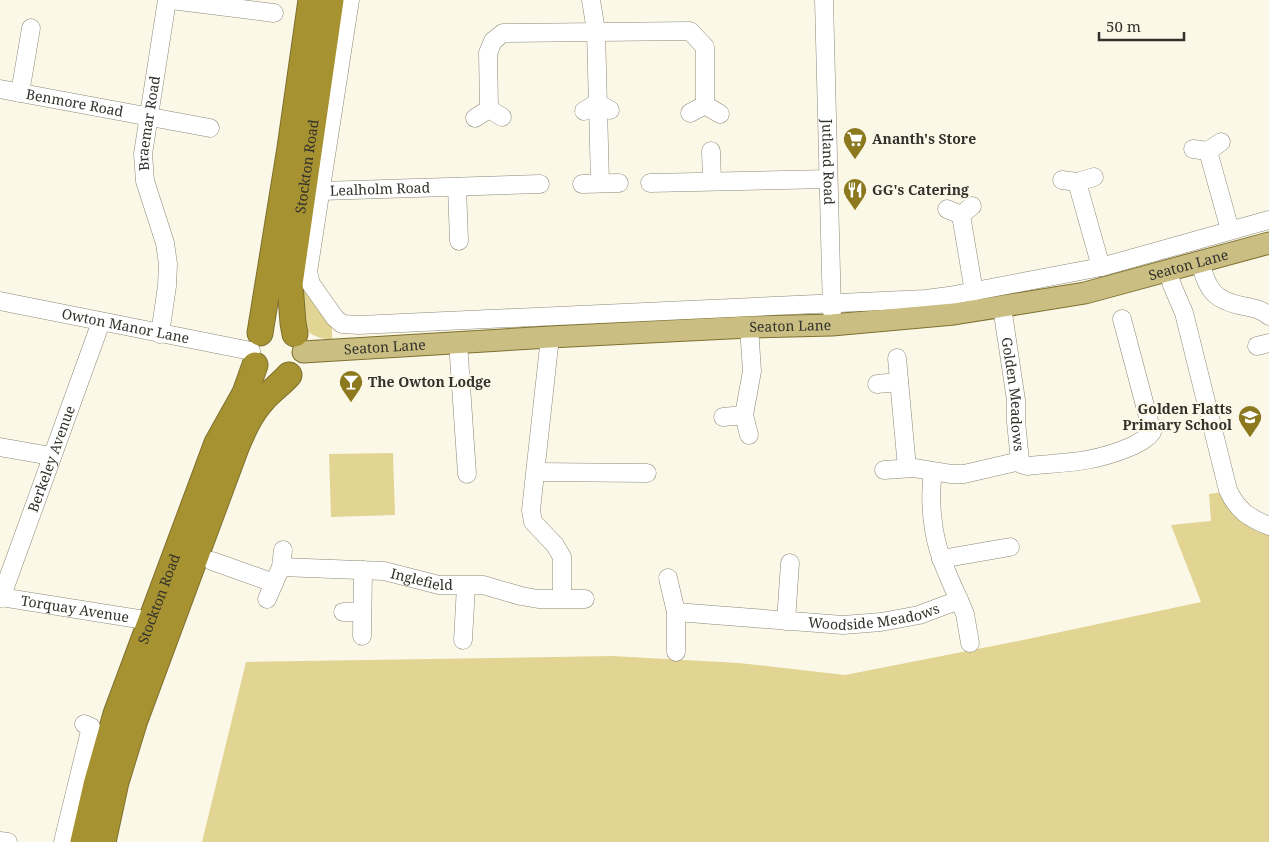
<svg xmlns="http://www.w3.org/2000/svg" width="1269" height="842" font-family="'Noto Serif',serif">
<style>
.green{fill:#e2d493}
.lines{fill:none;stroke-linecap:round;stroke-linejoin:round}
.minor-casing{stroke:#8b8879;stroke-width:19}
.major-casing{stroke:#7e702f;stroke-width:23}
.highway-casing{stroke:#7e702f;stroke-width:27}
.minor{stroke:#fff;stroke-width:18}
.major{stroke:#cabe83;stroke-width:21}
.highway{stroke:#a79231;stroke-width:25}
.labels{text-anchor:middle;stroke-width:4.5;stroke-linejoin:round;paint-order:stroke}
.street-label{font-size:14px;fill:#32312b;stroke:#fcf8e8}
.poi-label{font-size:14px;font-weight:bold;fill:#32312b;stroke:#fcf8e8;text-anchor:start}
</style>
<rect width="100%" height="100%" fill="#fcf8e8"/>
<path class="green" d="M298,285h6l28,42v13c-37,-4 -31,-25 -34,-55z
M393,453l2,62 -64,2 -2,-63z
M1223,492l46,41v309h-1067l44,-180 366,-6 127,7 106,12 178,-35 178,-38 -30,-77 40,-4 -2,-27z"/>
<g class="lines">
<g class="minor-casing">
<g id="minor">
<path d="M171,0l103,13"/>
<path d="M350,0l-42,272 3,12 24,34 7,6 17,1 567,-26 23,-3 152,-29 168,-47"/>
<path d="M591,0l5,31 4,152"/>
<path id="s1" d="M824,0l8,312"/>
<path id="s2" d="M0,89l210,39"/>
<path d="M20,93l11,-65"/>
<path d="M489,109l-1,-56 5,-12 10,-8 187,-2 15,16v58"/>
<path d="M584,111l13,-8 13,7"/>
<path d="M690,113l15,-8 15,9"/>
<path d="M475,118l14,-9 13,8"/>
<path d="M1193,149l15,2 13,-9"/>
<path d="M711,151l1,30"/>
<path d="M1208,151l22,79"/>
<path d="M1062,180l15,2 17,-5"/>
<path d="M1077,182l24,85"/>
<path d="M650,183l178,-4"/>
<path d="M582,184l37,-1"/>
<path d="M457,187l2,54"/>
<path id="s3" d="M311,190l10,1 219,-7"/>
<path d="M947,209l14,6 11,-9"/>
<path d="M961,215l13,77"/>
<path d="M1200,262c8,28 13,38 43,44 10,2 18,3 26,10"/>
<path d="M1168,270l4,15 12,28 44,177c9,20 21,28 41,36"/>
<path id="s4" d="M0,301l251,50"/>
<path id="s5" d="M1002,307l14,93v22l4,39 1,3 6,2c40,-4 65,-3 103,-19 8,-4 16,-7 22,-15l-30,-113"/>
<path id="s6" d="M160,334l7,-48 1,-22 -3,-21 -20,-62 -2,-27 24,-154"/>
<path d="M550,337l-19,173 2,12 22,23 7,12v41"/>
<path d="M458,342l9,132"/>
<path d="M1257,346l12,-3"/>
<path d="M897,358l10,110"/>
<path d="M877,384l22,-2"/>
<path d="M744,415l8,-44 -3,-44"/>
<path d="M723,417l21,-2 5,20"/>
<path d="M0,447l51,9"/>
<path d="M884,470l30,-2 37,6h13l56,-13"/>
<path d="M536,472l111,1"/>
<path d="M941,559l69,-12"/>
<path d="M212,561l62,22"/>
<path id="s7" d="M281,567l103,4 55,14h44l38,11 17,3h47"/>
<path d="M668,578l8,34v40"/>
<path id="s8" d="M0,597l151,24"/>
<path id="s9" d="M1,598l100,-276"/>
<path d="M267,599l14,-32 2,-17"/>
<path d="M959,600l6,14 5,29"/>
<path d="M343,612h19"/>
<path id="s10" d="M676,612l167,13 38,-3 38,-7 40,-15c-6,-13 -12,-26 -17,-40 -10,-26 -13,-61 -9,-88"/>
<path d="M786,621l4,-58"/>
<path d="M362,636l1,-66"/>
<path d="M463,640l3,-54"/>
<path d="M0,841l8,1"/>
<path d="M63,842l28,-115 -7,-3"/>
</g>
</g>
<g class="major-casing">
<g id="major">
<path id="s11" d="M303,352l247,-15 199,-10 83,-2 122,-11 131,-21 184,-50"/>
</g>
</g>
<g class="highway-casing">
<g id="highway">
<path d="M260,333l30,-185 21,-148"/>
<path id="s12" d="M295,334l-2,-11 -3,-39 41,-284"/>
<path id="s13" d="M83,842l13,-57 20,-71 101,-271 28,-50 10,-28"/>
<path d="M103,842l13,-60 19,-62 102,-275c7,-16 14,-32 26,-45 8,-9 18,-16 26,-25"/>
</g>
</g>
<use href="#minor" class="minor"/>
<use href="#major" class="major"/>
<use href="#highway" class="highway"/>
</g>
<defs>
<g id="supermarket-pin" transform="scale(1.25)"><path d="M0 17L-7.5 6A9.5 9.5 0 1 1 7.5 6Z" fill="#8c791e" stroke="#fcf8e8"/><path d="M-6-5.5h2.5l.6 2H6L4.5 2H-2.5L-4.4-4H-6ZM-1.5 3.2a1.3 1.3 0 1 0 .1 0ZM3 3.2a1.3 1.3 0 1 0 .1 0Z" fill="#fff"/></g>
<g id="restaurant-pin" transform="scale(1.25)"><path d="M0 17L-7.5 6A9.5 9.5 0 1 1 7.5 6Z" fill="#8c791e" stroke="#fcf8e8"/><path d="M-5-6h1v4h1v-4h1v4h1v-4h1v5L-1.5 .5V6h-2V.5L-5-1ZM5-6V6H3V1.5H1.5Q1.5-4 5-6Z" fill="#fff"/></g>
<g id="bar-pin" transform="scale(1.25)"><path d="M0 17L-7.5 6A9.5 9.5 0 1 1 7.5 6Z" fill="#8c791e" stroke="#fcf8e8"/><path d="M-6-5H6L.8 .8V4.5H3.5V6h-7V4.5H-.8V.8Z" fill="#fff"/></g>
<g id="school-pin" transform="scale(1.25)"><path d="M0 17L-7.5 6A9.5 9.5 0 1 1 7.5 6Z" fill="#8c791e" stroke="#fcf8e8"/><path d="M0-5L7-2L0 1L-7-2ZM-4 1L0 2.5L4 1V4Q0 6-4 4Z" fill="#fff"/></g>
</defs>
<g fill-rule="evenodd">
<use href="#supermarket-pin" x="855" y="139"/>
<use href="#restaurant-pin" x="855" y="190"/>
<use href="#bar-pin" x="351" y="382"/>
<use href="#school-pin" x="1250" y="417"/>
</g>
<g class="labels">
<g class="street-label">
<text dy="5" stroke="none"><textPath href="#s2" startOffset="76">Benmore Road</textPath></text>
<text dy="5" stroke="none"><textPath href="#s6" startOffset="215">Braemar Road</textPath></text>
<text dy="5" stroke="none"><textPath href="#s1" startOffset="162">Jutland Road</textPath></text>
<text dy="5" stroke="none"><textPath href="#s12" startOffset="169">Stockton Road</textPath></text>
<text dy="5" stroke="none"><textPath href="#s3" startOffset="69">Lealholm Road</textPath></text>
<text dy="5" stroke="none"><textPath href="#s11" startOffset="892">Seaton Lane</textPath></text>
<text dy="5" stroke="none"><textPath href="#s11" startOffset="488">Seaton Lane</textPath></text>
<text dy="5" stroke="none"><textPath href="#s4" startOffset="128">Owton Manor Lane</textPath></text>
<text dy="5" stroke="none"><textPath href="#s11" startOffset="82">Seaton Lane</textPath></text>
<text dy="5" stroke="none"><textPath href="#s5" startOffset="88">Golden Meadows</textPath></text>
<text dy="5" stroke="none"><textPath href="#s9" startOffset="148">Berkeley Avenue</textPath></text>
<text dy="5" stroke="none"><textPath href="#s7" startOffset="142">Inglefield</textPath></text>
<text dy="5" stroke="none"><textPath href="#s13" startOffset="255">Stockton Road</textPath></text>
<text dy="5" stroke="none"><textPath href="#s8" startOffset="76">Torquay Avenue</textPath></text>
<text dy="5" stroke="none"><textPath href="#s10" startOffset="199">Woodside Meadows</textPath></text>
</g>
<g class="poi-label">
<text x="872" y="144">Ananth's Store</text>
<text x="872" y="195">GG's Catering</text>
<text x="368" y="387">The Owton Lodge</text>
<text x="1232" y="414" text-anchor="end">Golden Flatts<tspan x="1232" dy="16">Primary School</tspan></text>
</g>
</g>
<path d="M1099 32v8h85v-8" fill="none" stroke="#32312b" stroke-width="2.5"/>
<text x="1106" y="32" font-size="15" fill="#32312b" stroke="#fcf8e8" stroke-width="4" paint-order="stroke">50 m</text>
</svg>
